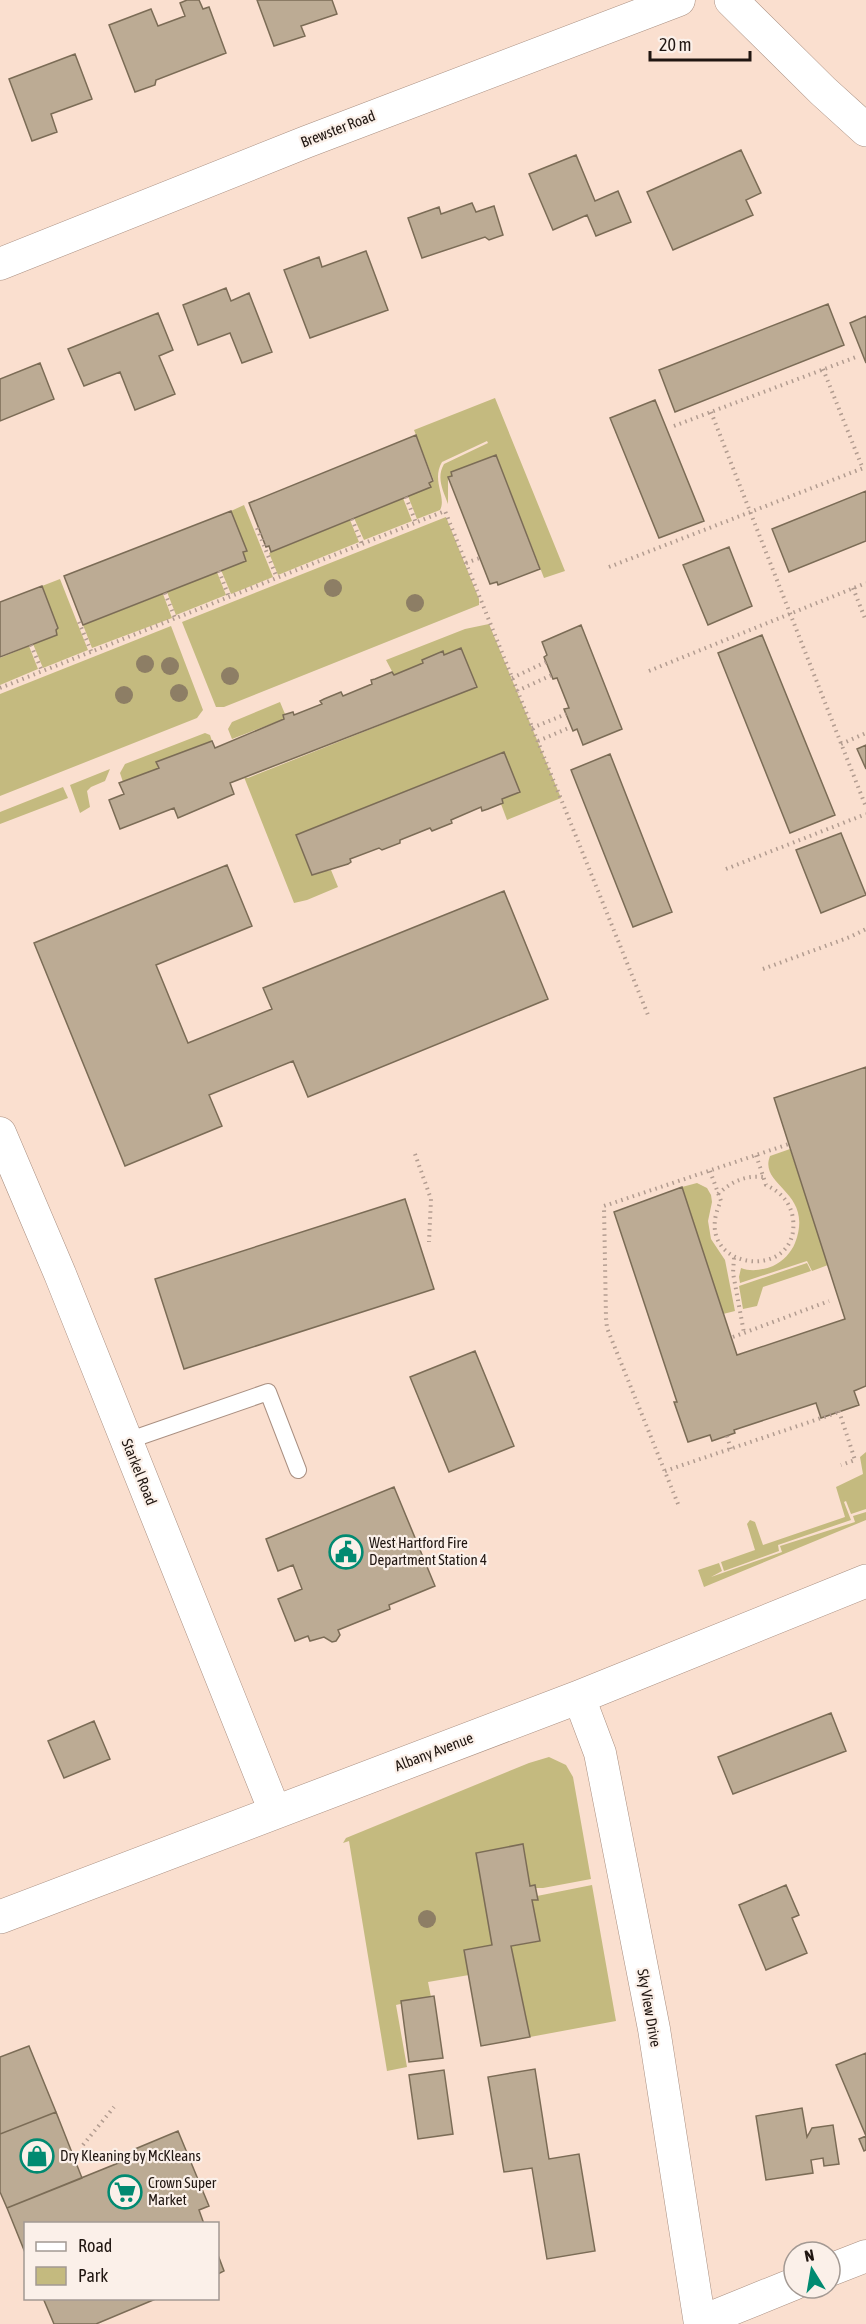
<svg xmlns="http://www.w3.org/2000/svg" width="866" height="2324" font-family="'Asap Condensed',sans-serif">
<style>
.green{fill:#c4ba7f}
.building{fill:#bcab94;stroke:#7b6c56;stroke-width:1.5}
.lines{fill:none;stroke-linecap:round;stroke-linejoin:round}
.lane-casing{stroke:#a98f81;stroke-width:18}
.street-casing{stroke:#a98f81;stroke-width:33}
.secondary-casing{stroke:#a98f81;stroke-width:34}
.highway-casing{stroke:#a98f81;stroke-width:34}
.path{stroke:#b29c90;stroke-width:4;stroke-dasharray:1.5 4.5;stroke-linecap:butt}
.lane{stroke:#fff;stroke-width:16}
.street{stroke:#fff;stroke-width:32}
.secondary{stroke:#fff;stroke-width:33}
.highway{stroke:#fff;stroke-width:33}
.tree{fill:#8d7e65}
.labels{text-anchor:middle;stroke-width:4.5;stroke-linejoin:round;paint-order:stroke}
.street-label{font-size:15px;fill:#201611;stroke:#fbf0e9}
.poi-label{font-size:15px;fill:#201611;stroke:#fbf0e9;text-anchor:start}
</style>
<rect width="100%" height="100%" fill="#fadfcf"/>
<path class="green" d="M495,398l70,173 -21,7 -48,-123 -44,17v4l-4,1v27c-5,-14 -12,-26 -4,-40l44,-21 -1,-2 -45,21c-11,19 5,35 -2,48l-23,9 -9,-23 23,-9 -2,-4 5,-2 -20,-51z
M403,498l9,23 -48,19 -10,-22z
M244,505l29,72 -42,17 -10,-24 25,-9 -3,-9 4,-1 -16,-40z
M446,517l33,82v6l-255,102h-8l-34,-85z
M350,520l9,22 -81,33 -9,-22z
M217,572l9,23 -50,20 -9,-23z
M60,579l28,71 -45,18 -10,-24 24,-9 -1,-5 2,-2 -16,-42z
M163,594l9,24 -80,30 -9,-23z
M489,624l72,174 -54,22 -6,-16 1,-5 17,-7 -16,-40 -207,83 16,40 15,-6 1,2 3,-1 7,17 -31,13 -13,3 -50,-126 4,1 228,-91 -15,-39 -17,7 -1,-3 -21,8 1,3 -29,12 -8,-15 79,-31z
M171,626l32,84 -6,8 -197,78v-102z
M29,646l9,23 -38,16v-27z
M280,702l5,12 -2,1 1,4 -52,20 -4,-10 4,-7z
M205,733l5,2 2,6 -55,21 2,6 -36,14 -3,-9 5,-9z
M110,769l-5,12 -14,6 -4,4 3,16 -10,6 -10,-28z
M63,787l5,11 -68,26v-12z
M790,1149l38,116 -16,6 -5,-10 -67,22 -1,-6 2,-9c10,4 22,2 32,-2 10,-5 18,-13 22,-23 20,-52 -37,-56 -25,-87z
M697,1183l10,5 4,7 1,7 -4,19 3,18 14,21 10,51 -12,3 -41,-127z
M807,1263l4,8 -48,16 -6,19 -14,3 -4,-23z
M866,1452v57l-15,5 -5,-13 -2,1 7,18 -73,25 1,6 -55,20 -3,-9 34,-12 -8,-26 3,-4 5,2 8,23 82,-28 -9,-30 27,-13 -3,-17z
M866,1512v8l-162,67 -6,-17 21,-7 3,8 -11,6 71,-25 -2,-6 75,-24 -2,-6z
M549,1757l17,8 7,12 18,102 -48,9h-7l-1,-3 -5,1 -38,59 -28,5 5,25 -41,7 3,15 -35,8 11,62 -20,4 -38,-230 -6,2 3,-5 183,-75z
M592,1885l24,136 -86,16 -19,-91 29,-5 -8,-41h6l-1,-4z"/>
<path class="building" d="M187,0h12l4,9 6,-2 17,46 -70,27 -1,5 -20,7 -26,-67 42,-16 7,17 27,-10 -5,-13z
M257,0h75l5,14 -36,12 4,10 -31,10z
M75,54l17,45 -41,15 6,18 -25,9 -23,-62z
M741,150l20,43 -15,7 7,15 -80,35 -26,-58z
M576,155l19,46 23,-10 13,31 -35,14 -9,-21 -34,15 -24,-56z
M472,203l4,9 18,-6 9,29 -14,5 -4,-3 -63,21 -14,-40 31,-11 2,7z
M366,251l22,59 -78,28 -26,-68 35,-13 3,10z
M226,288l5,13 18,-8 23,59 -30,11 -12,-30 -32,12 -15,-40z
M828,304l16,41 -169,67 -16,-42z
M158,313l15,37 -14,6 16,38 -40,16 -15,-38 -36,14 -16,-37z
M866,316v47l-16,-40z
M40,363l14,36 -54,22v-42z
M655,400l49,121 -45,17 -49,-120z
M416,435l17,46 -4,2 2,4 -160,65 -2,-6 -3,1 -17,-44z
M496,455l44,114 -42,16 -1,-3 -7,2 -42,-107 4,-1 -1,-4z
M866,491v50l-77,31 -17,-43z
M231,511l16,40 -4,1 3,9 -163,64 -19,-49z
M729,547l23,59 -44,19 -25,-60z
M42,586l16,42 -2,2 1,5 -57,22v-55z
M581,625l41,104 -39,16 -6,-16 -4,2 -7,-17 -2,-5 5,-1 -12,-30 -4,1 -7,-17 -2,-5 3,-2 -5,-13z
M762,635l73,180 -45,18 -72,-180z
M461,648l16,39 -247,96 4,11 -56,24 -4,-10 -54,21 -11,-29 15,-6 -5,-11 40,-15 -3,-6 56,-21 3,7 69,-29 -1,-4 10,-3 1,3 28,-11 -2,-3 4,-2 17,-7 2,4 29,-12 -1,-4 4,-1 17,-7 2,3 29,-12 -1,-3 21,-9 1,4z
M866,745v24l-9,-20z
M504,752l16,40 -18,7 1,4 -15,6 -6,2 -1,-4 -30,13 1,3 -20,8 -2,-3 -30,12v3l-18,7 -3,-2 -29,11 1,3 -3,2 -36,11 -16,-40z
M610,754l62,158 -39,15 -62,-157z
M841,833l25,62 -45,18 -25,-63z
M227,865l25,61 -96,39 32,78 84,-34 -9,-21 241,-97 44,108 -240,98 -15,-36 -84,34 13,31 -97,40 -91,-223z
M866,1067v319l-12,5 5,14 -38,13 -5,-15 -82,27 1,3 -23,8 -2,-6 -22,7 -14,-40h3l-63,-190 68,-25 55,168 108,-36 -71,-221z
M405,1199l29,90 -250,80 -29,-90z
M475,1351l39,95 -65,26 -39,-95z
M394,1487l41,99 -46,19 1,4 -52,21 2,5 -4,6 -4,1 -8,-5 -14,4 -2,-5 -13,5 -17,-42 24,-10 -9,-24 -15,6 -12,-32z
M831,1713l15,38 -113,43 -15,-37z
M94,1721l16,38 -46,19 -16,-37z
M523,1844l7,42 5,-1 3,15h-6l8,41 -29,5 19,91 -49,9 -17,-96 28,-5 -16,-92z
M786,1885l13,30 -7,3 15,35 -41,17 -27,-65z
M434,1996l9,62 -34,4 -8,-61z
M29,2046l27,66 -56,22v-77z
M866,2053v97l-2,1 -5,-12 7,-3 -30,-71z
M535,2069l14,90 30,-5 16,97 -48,8 -15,-91 -28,4 -16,-95z
M444,2070l9,64 -35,5 -9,-64z
M802,2108l5,29 5,-9 21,-3 6,39 -15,2 -1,-8 -12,2 2,13 -47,7 -10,-64z
M56,2112l26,66 -75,30 -7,-16v-58z
M178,2131l31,75 -10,4 5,14h-178v31l-19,-47 131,-53 -3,-6z
M218,2255l6,16 -6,3z
M43,2298h115l-62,26h-42z"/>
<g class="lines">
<g class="lane-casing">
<path id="lane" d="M127,1441l141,-49 30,78"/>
</g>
<g class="street-casing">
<path id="street" d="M0,264l306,-122 373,-142
M0,1133l60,141 215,538
M579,1697l21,56 54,276 46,295
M830,2270l36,-14
M700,2322l94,-38"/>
</g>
<g class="secondary-casing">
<path id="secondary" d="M731,0l92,91 43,39"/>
</g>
<g class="highway-casing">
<path id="highway" d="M0,1917l579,-220 287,-116"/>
</g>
<path class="path" d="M823,369l40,100
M711,412l155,395
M674,426l182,-69
M406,497l10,26
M352,519l10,25
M257,528l20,50
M466,563l14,-5
M609,567l257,-100
M219,571l10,26
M853,588l13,33
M165,593l10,25
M79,622l12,29
M31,645l11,26
M649,671l217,-88
M512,678l34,-16
M0,688l445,-177 203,504
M517,691l35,-16
M532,728l34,-14
M538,741l33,-14
M841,744l25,-11
M726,869l140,-55
M763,969l87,-32 16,-8
M415,1154l16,45 -2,43
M710,1171l11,30c-34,70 80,83 72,18 -2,-16 -12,-27 -27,-34l-10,-30
M718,1194c13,-12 27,-19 45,-17
M734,1258l-1,15 11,60
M733,1337l96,-36
M839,1411l16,49 -14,5
M727,1436l4,13
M665,1471l174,-59
M678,1504l-71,-176 -1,-10 -2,-112 185,-62
M83,2145l31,-38"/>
<use href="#lane" class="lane"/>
<use href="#street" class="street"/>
<use href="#secondary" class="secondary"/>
<use href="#highway" class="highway"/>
</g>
<g class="tree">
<circle cx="333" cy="588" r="9"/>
<circle cx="415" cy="603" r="9"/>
<circle cx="145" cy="664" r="9"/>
<circle cx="170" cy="666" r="9"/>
<circle cx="230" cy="676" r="9"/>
<circle cx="179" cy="693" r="9"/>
<circle cx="124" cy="695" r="9"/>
<circle cx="427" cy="1919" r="9"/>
</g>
<defs>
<g id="civic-ring" transform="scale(1.725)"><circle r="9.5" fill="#fbf0e9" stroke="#018a71" stroke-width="1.5"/><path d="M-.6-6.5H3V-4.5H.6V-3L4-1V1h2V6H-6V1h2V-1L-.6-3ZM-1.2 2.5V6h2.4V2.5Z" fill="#018a71"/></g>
<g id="shop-ring" transform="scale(1.725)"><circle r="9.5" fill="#fbf0e9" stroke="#018a71" stroke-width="1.5"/><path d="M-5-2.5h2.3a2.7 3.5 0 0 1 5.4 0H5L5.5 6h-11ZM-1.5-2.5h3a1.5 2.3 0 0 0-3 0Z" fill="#018a71"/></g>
<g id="supermarket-ring" transform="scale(1.725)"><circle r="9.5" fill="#fbf0e9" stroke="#018a71" stroke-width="1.5"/><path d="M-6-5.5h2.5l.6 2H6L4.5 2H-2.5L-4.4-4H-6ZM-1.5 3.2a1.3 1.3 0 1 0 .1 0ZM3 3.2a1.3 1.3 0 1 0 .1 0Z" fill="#018a71"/></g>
</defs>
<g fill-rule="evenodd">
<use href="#civic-ring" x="346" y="1552"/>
<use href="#shop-ring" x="37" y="2156"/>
<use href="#supermarket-ring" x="125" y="2192"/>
</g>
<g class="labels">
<g class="street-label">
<text transform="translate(338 129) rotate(-21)" y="5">Brewster Road</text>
<text transform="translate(139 1472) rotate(68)" y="5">Starkel Road</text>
<text transform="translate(434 1752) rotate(-21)" y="5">Albany Avenue</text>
<text transform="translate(649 2008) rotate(80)" y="5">Sky View Drive</text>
</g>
<g class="poi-label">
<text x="369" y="1548">West Hartford Fire<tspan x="369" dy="17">Department Station 4</tspan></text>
<text x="60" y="2161">Dry Kleaning by McKleans</text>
<text x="148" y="2188">Crown Super<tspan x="148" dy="17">Market</tspan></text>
</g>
</g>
<rect x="24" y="2222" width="195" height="78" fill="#fbf0e9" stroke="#a39993" stroke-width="1.5"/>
<rect x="36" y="2242" width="30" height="9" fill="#ffffff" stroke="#a39993" stroke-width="1.5"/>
<text x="78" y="2252" font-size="18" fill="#201611">Road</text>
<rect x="36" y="2267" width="30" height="18" fill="#c4ba7f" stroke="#a39993" stroke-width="1.5"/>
<text x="78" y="2282" font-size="18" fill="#201611">Park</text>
<g transform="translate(812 2270) rotate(349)"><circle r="28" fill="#fbf0e9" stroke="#a39993" stroke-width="1.5"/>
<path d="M0-4.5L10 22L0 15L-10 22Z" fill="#018a71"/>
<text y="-9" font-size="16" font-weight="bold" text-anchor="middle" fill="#201611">N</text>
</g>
<path d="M650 51v9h100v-9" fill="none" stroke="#201611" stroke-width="3"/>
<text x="659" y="51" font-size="18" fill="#201611" stroke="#fbf0e9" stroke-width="4.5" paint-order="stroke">20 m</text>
</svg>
